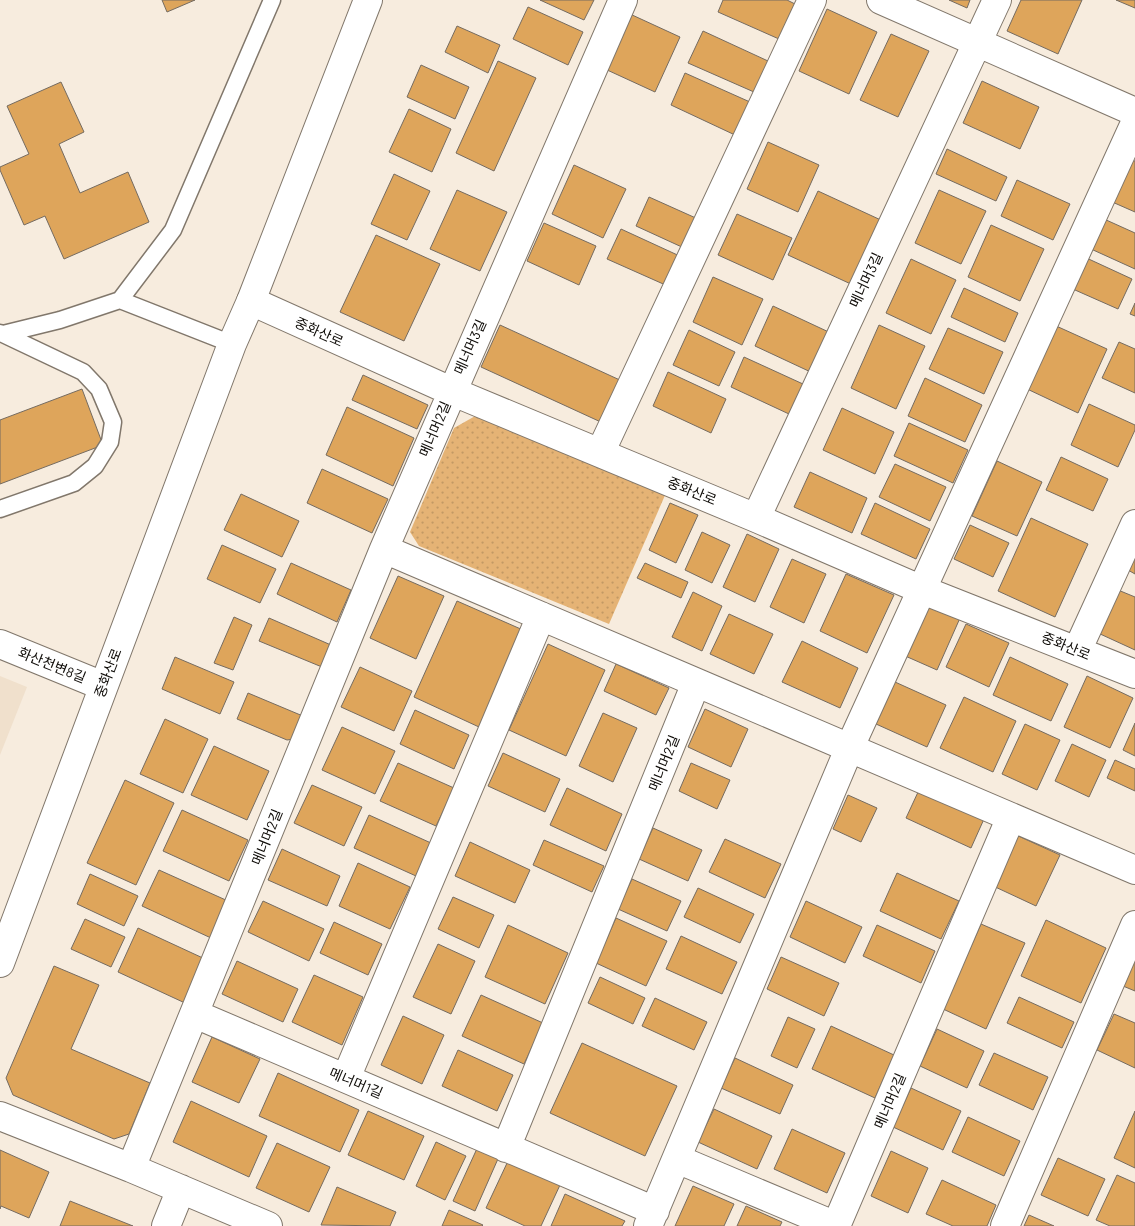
<svg xmlns="http://www.w3.org/2000/svg" width="1135" height="1226" font-family="Barlow,'Noto Sans KR',sans-serif">
<style>
.built{fill:#f0e0cc}
.park{fill:url(#park-dots)}
.building{fill:#dea55b;stroke:#756b60}
.lines{fill:none;stroke-linecap:round;stroke-linejoin:round}
.service-casing{stroke:#81776b;stroke-width:19}
.minor-casing{stroke:#81776b;stroke-width:30}
.tertiary-casing{stroke:#81776b;stroke-width:30}
.service{stroke:#fff;stroke-width:16}
.minor{stroke:#fff;stroke-width:28}
.tertiary{stroke:#fff;stroke-width:28}
.labels{text-anchor:middle;stroke-width:4;stroke-linejoin:round;paint-order:stroke}
.street-label{font-size:14px;fill:#0e0b07;stroke:#fff}
</style>
<defs>
<pattern id="park-dots" width="8" height="8" patternUnits="userSpaceOnUse" patternTransform="scale(1.25)"><rect width="8" height="8" fill="#e5b375"/><path d="M2 2h.1M6 6h.1" fill="none" stroke="#c39964" stroke-width="1.8" stroke-linecap="round"/></pattern>
</defs>
<rect width="100%" height="100%" fill="#f7ecde"/>
<path class="built" d="M0,676l27,11 -27,68z"/>
<path class="park" d="M477,415l189,78 -57,131 -190,-78 -9,-14 44,-104z"/>
<path class="building" d="M162,0h33l-28,12z
M540,0h54l-10,20z
M723,0h64l8,4 -16,35 -61,-27z
M949,0h21l-3,8z
M1021,0h61l-24,54 -51,-23z
M1116,0h19v8z
M528,7l55,25 -15,33 -55,-26z
M827,9l50,23 -28,62 -50,-23z
M630,14l50,23 -25,55 -50,-23z
M457,26l43,19 -12,28 -43,-21z
M703,31l65,30 -14,31 -66,-29z
M891,34l38,17 -31,66 -38,-17z
M498,61l38,17 -42,93 -38,-18z
M421,65l48,22 -14,32 -48,-22z
M685,73l65,29 -15,33 -64,-30z
M982,81l57,26 -19,42 -57,-26z
M61,82l23,50 -25,12 21,49 48,-21 21,50 -85,37 -19,-43 -21,9 -24,-55v-3l29,-13 -22,-48z
M409,109l42,20 -19,43 -43,-20z
M768,142l51,23 -21,47 -51,-23z
M947,149l60,28 -11,24 -60,-27z
M1129,159l6,2v51l-25,-11z
M574,165l52,24 -23,49 -51,-24z
M394,174l36,17 -23,49 -36,-16z
M1017,180l53,24 -17,36 -52,-24z
M457,190l50,22 -27,59 -50,-22z
M939,190l47,21 -25,53 -46,-21z
M818,191l65,30 -30,64 -65,-30z
M649,197l49,22 -14,29 -48,-22z
M737,214l55,24 -19,42 -55,-25z
M1104,219l31,14v36l-44,-20z
M544,223l52,23 -17,39 -52,-24z
M991,225l53,24 -24,52 -52,-24z
M621,229l63,29 -14,29 -63,-28z
M376,235l64,29 -36,77 -64,-29z
M1080,255l52,24 -14,30 -52,-23z
M911,259l45,21 -25,54 -45,-21z
M713,277l50,22 -21,46 -49,-23z
M964,288l54,25 -13,29 -54,-25z
M1135,303v13l-5,-2z
M773,306l60,28 -18,40 -60,-28z
M500,325l122,56 -19,42 -122,-56z
M879,325l46,21 -29,63 -45,-21z
M1054,325l53,24 -29,64 -53,-25z
M948,328l55,24 -19,42 -55,-25z
M689,330l46,22 -16,34 -46,-21z
M1119,342l16,7v44l-33,-15z
M744,357l59,27 -14,30 -58,-27z
M668,372l58,27 -15,34 -58,-27z
M363,375l65,30 -11,24 -65,-29z
M925,378l57,27 -17,37 -57,-26z
M82,389l21,56 -103,39v-64z
M1089,404l46,21v5l-17,37 -47,-22z
M347,407l67,31 -21,48 -67,-31z
M842,408l52,24 -19,42 -52,-24z
M909,423l59,27 -15,33 -59,-27z
M1061,457l47,22 -15,32 -47,-21z
M997,461l45,21 -25,54 -45,-20z
M895,464l51,23 -16,34 -51,-24z
M322,469l66,30 -16,34 -65,-30z
M810,472l57,26 -15,35 -58,-26z
M241,494l58,27 -17,36 -58,-27z
M670,503l28,12 -22,48 -27,-13z
M875,503l55,26 -14,30 -55,-25z
M1031,518l57,26 -33,73 -57,-26z
M970,525l39,18 -16,34 -39,-18z
M702,532l28,13 -18,38 -27,-13z
M747,534l32,15 -24,53 -32,-15z
M222,545l54,24 -16,34 -53,-24z
M1135,555v19l-7,-4z
M792,559l34,15 -22,49 -34,-16z
M291,563l60,27 -14,32 -60,-28z
M645,563l43,19 -7,16 -44,-20z
M846,574l48,21 -27,58 -47,-22z
M398,576l46,20 -28,63 -46,-21z
M1118,590l17,7v53l-37,-17z
M693,592l29,14 -20,45 -30,-14z
M457,601l66,29 -44,97 -65,-30z
M927,603l33,15 -23,52 -34,-15z
M729,614l44,20 -19,40 -44,-20z
M234,617l18,8 -19,45 -19,-7z
M269,618l62,27 -9,22 -63,-26z
M966,624l43,19 -20,44 -43,-20z
M802,641l56,27 -18,40 -58,-26z
M548,644l57,26 -39,86 -57,-26z
M175,657l59,25 -14,32 -58,-25z
M1010,657l58,27 -17,37 -58,-26z
M616,664l53,24 -13,27 -52,-24z
M360,667l52,24 -18,40 -53,-24z
M1087,676l46,22 -23,50 -46,-21z
M895,682l51,23 -19,42 -51,-23z
M248,693l62,26 -8,19 -15,2 -50,-21z
M964,697l52,24 -23,51 -53,-24z
M705,709l43,20 -17,38 -43,-20z
M415,710l54,25 -15,34 -54,-25z
M603,713l34,15 -24,54 -34,-16z
M165,719l43,20 -25,54 -43,-19z
M1135,723v33l-12,-6z
M1025,724l35,16 -23,50 -35,-16z
M342,727l53,24 -20,43 -53,-24z
M1072,744l34,16 -17,37 -34,-16z
M214,746l55,25 -22,49 -56,-25z
M503,753l57,26 -15,33 -57,-26z
M1115,760l20,9v22l-28,-13z
M398,763l56,25 -18,38 -56,-25z
M691,763l39,17 -13,29 -38,-18z
M125,780l49,23 -38,82 -49,-22z
M312,785l50,22 -18,39 -50,-23z
M567,788l55,26 -16,37 -56,-26z
M919,790l65,29 -13,29 -65,-30z
M848,795l29,13 -16,34 -28,-13z
M182,810l66,30 -19,41 -66,-30z
M369,815l62,28 -15,33 -62,-28z
M653,828l49,22 -14,31 -49,-22z
M1014,834l46,21 -24,51 -45,-21z
M725,839l56,25 -16,34 -56,-26z
M544,840l60,26 -12,26 -59,-27z
M470,842l60,28 -15,33 -60,-27z
M282,849l58,27 -13,30 -59,-26z
M358,863l52,24 -20,42 -51,-23z
M159,870l69,31 -17,37 -69,-32z
M897,873l62,28 -18,38 -61,-28z
M90,874l48,22 -14,30 -47,-22z
M632,879l49,22 -14,30 -49,-22z
M698,888l56,26 -14,29 -56,-26z
M453,897l41,18 -15,33 -41,-19z
M263,901l61,28 -15,32 -61,-29z
M806,901l56,26 -17,36 -55,-26z
M616,918l51,23 -21,45 -50,-23z
M85,919l40,18 -14,30 -40,-18z
M1046,920l60,28 -25,55 -60,-27z
M334,922l48,22 -14,31 -48,-22z
M981,924l44,19 -39,86 -43,-20z
M508,925l60,28 -23,51 -60,-27z
M877,925l58,26 -14,32 -58,-27z
M138,928l67,31 -20,44 -67,-31z
M681,936l56,26 -15,32 -56,-25z
M438,944l37,17 -24,53 -38,-17z
M781,957l58,26 -15,33 -57,-27z
M1135,959v32l-12,-5z
M237,961l61,28 -15,33 -61,-28z
M54,966l45,19 -28,64 79,34 -21,51 -15,5 -101,-44 -7,-17z
M314,975l49,22 -21,48 -50,-23z
M600,977l45,21 -12,26 -45,-21z
M481,995l62,28 -19,41 -62,-28z
M1019,997l55,25 -12,26 -55,-25z
M655,998l52,24 -13,28 -52,-24z
M1114,1014l21,9v45l-38,-18z
M403,1016l41,19 -22,49 -41,-19z
M788,1017l27,12 -18,39 -26,-12z
M831,1026l63,29 -19,43 -63,-29z
M937,1029l47,22 -17,37 -47,-22z
M212,1037l48,22 -21,44 -47,-21z
M582,1043l95,43 -32,70 -95,-43z
M458,1050l55,25 -16,36 -55,-25z
M994,1053l54,24 -15,33 -54,-25z
M735,1058l58,27 -13,29 -59,-26z
M278,1073l81,37 -19,42 -81,-36z
M911,1088l50,23 -18,39 -50,-23z
M191,1101l76,35 -18,41 -76,-35z
M714,1109l58,27 -15,33 -59,-27z
M368,1111l56,25 -20,44 -56,-25z
M1135,1111v57l-21,-10z
M968,1117l52,24 -16,35 -52,-24z
M792,1129l53,24 -18,40 -53,-24z
M436,1142l30,14 -21,44 -29,-14z
M480,1142l21,10 -26,59 -22,-10z
M277,1143l53,24 -21,45 -53,-24z
M0,1150l49,22 -20,46 -28,-12 -1,3z
M891,1151l37,17 -20,45 -37,-17z
M1058,1158l47,21 -17,37 -47,-21z
M508,1161l52,24 -19,41h-16l-39,-18z
M1117,1175l18,8v43h-25l-14,-6z
M942,1180l54,25 -9,21h-34l-27,-12z
M693,1186l41,18 -10,22h-49z
M337,1187l59,25 -6,14 -69,-1z
M565,1194l60,27 -3,5h-71z
M70,1201l63,25h-73z
M746,1206l36,16 -2,4h-43z
M449,1210l34,15 -1,1h-40z
M1029,1215l25,11h-30z"/>
<g class="lines">
<g class="service-casing">
<path id="service" d="M120,300l112,44
M0,333l3,1 57,-14 60,-20 53,-70 99,-230
M0,509l74,-26 21,-17 15,-24 3,-20 -14,-33 -16,-17 -80,-38"/>
</g>
<g class="minor-casing">
<path id="minor" d="M881,0l254,112
M251,301l200,90 305,127 164,71 215,85
M600,453l212,-453
M756,518l241,-518
M384,549l751,321
M0,644l103,42
M1077,651l58,-127
M195,1014l460,197
M346,1078l195,-462
M0,1116l131,52 137,58
M506,1148l190,-465
M677,1159l159,67 175,-409
M131,1168l253,-619 239,-549
M166,1226l15,-37
M648,1226l201,-477 286,-626
M1005,1226l130,-301"/>
</g>
<g class="tertiary-casing">
<path id="tertiary" d="M0,963l232,-619 19,-43 117,-301"/>
</g>
<use href="#service" class="service"/>
<use href="#minor" class="minor"/>
<use href="#tertiary" class="tertiary"/>
</g>
<g class="labels">
<g class="street-label">
<text transform="translate(866 280) rotate(-65)" y="5">메너머3길</text>
<text transform="translate(319 332) rotate(24)" y="5">중화산로</text>
<text transform="translate(470 347) rotate(-66)" y="5">메너머3길</text>
<text transform="translate(435 429) rotate(-67)" y="5">메너머2길</text>
<text transform="translate(692 491) rotate(22)" y="5">중화산로</text>
<text transform="translate(1066 646) rotate(22)" y="5">중화산로</text>
<text transform="translate(52 665) rotate(22)" y="5">화산천변8길</text>
<text transform="translate(108 673) rotate(-69)" y="5">중화산로</text>
<text transform="translate(664 763) rotate(-68)" y="5">메너머2길</text>
<text transform="translate(267 837) rotate(-68)" y="5">메너머2길</text>
<text transform="translate(356 1083) rotate(23)" y="5">메너머1길</text>
<text transform="translate(890 1101) rotate(-67)" y="5">메너머2길</text>
</g>
</g>
</svg>
